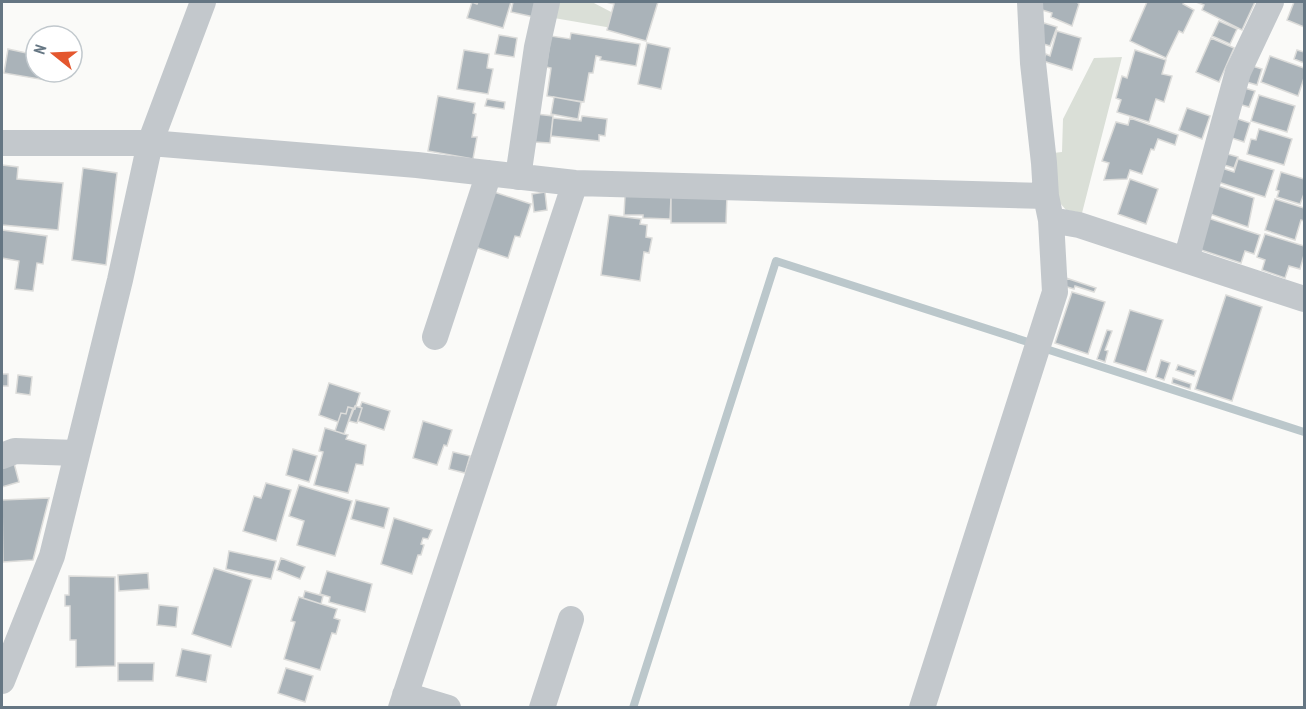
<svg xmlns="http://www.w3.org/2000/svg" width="1306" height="709" font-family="'PT Sans Narrow',sans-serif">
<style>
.green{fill:#dadfd7}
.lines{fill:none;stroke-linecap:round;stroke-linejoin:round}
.stream{stroke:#bbc7cb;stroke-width:8}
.building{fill:#aab3b9;stroke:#dcdcda;stroke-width:1.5}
.minor{stroke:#c3c8cc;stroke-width:26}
</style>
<rect width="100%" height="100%" fill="#fafaf8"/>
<path class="green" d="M559,2h33l23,12 -3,14 -58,-10z
M1122,57l-40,156 -16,-3 -12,-14 -1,-43 9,-1 1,-33 31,-61z"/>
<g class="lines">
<path class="stream" d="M1046,349l258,83
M633,708l143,-447 255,82"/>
</g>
<path class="building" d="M472,2l5,2 1,-2h33l-8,26 -36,-10z
M513,2h24l-3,15 -23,-5z
M606,2h52l-12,39 -39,-11 7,-26z
M1042,2h35l2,2 -7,22 -21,-9 1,-4 -13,-4z
M1147,2h37l-1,2 11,6 -11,23 -4,-2 -13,27 -36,-17z
M1196,2h59l-13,28 -40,-20 2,-5z
M1294,2h10v25l-17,-7z
M1219,21l18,8 -7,15 -18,-8z
M1044,23l13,4 -7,19 -13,-4z
M1057,31l24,7 -9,32 -29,-9 3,-7 4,2z
M571,33l69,11 -4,22 -36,-6 1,-3 -5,-1 -3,17h-4l-5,29 -37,-6 4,-28 -5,-1 5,-31 19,3z
M499,35l18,3 -3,19 -19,-3z
M1211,38l23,10 -15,34 -23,-10z
M647,43l23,5 -9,41 -23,-5z
M8,49l28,6v17h11l-2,8 -41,-7z
M464,50l25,4 -2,14 6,1 -5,25 -31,-5z
M1135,50l31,10 -4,14 10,2 -8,26 -8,-3 -7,23 -32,-10 4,-12 -5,-2 6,-22 5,2z
M1297,50l7,2v11l-10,-4z
M1270,56l34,12v10l-6,18 -37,-14z
M1249,65l13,4 -5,16 -14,-4z
M1241,87l14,4 -6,16 -14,-4z
M1259,95l36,11 -8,26 -36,-11z
M438,96l37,7 -2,10 3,1 -4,23h5l-4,22 -45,-8z
M554,97l27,5 -3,17 -27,-5z
M487,99l18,3 -1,7 -19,-3z
M1187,108l23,8 -8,23 -23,-9z
M536,114l17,2 -3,27 -16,-1z
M582,116l25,3 -2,17 -6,-1v6l-48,-5 2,-18 28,3z
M1232,117l18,6 -6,19 -18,-6z
M1130,118l48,17 -3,10 -17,-6 -4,11 -3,-1 -9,25 -12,-4 -3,9 -23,1 5,-17 -7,-2 14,-39 12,3z
M1259,129l33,10 -8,26 -37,-11 4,-15 5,1z
M1224,153l14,4 -4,11 -13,-4z
M1238,159l36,11 -9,27 -47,-15 4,-14 12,4z
M2,165l16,2 -1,12 46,4 -5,47 -56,-5z
M83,168l34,5 -11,92 -34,-5z
M1281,172l23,7v15l-4,10 -23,-7 2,-6 -3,-1z
M1130,179l28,10 -12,35 -28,-10z
M1216,185l38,13 -6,29 -38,-13z
M491,191l40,13 -11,33 -5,-1 -7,22 -36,-12z
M545,192l2,18 -13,2 -2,-18z
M671,195h56l-1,28h-55z
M625,196l46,1 -1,22 -27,-1v-3h-19z
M1275,199l29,9v13l-3,-1 -6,20 -30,-10z
M609,215l32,4 -1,5 7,1 -1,12 6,1 -3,15 -5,-1 -4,29 -39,-6z
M1208,218l52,17 -6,19 -9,-3 -4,12 -43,-14z
M2,230l45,6 -4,28 -6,-1 -4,28 -18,-2 4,-28 -17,-3z
M1265,234l39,12v9l-4,14 -11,-3 -4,12 -23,-8 3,-10 -8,-3z
M1066,278l30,10 -2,4 -19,-6 -1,3 -10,-3z
M1072,292l33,10 -17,52 -33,-11z
M1226,295l36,12 -30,94 -37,-12z
M1130,310l33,10 -17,52 -32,-10z
M1107,330l5,1 -7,19 3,1 -3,11 -8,-3z
M1161,360l9,3 -6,17 -8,-3z
M1178,365l18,6 -2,5 -18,-6z
M2,374h6v12h-6z
M18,375l14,2 -2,18 -14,-2z
M1173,378l18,6 -1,5 -18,-6z
M329,383l31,10 -5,16 -7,-2 -2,7 -5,-1 -3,9 -19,-7z
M362,402l28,9 -6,19 -26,-9 4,-13 -2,-1z
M355,406l7,2 -5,15 -8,-2z
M348,407l5,1 -9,26 -9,-3 6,-18 5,1z
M423,421l29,9 -5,16 -3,-1 -7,20 -24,-7z
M325,428l23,7 -2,4 20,6 -3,20 -7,-1 -8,29 -34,-8 9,-33 -4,-1z
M293,449l24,7 -8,26 -23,-7z
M453,452l17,4 -5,17 -16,-4z
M14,463l5,19 -17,5v-21z
M266,483l25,7 -15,51 -33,-10 11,-35 7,2z
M299,485l53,16 -17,55 -38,-11 7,-24 -15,-5z
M49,498l-16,62 -30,2 -1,-62z
M356,500l33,8 -5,20 -33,-9z
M394,518l38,12 -4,9 -5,-1 -2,6 3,1 -3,10h-3l-6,19 -31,-10z
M229,551l47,10 -5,18 -45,-10z
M281,558l24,9 -5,12 -23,-9z
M214,568l38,12 -21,67 -39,-13z
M327,571l45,13 -7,28 -36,-10 1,-5 -10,-3z
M148,573l1,16 -30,2 -1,-16z
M69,576l46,1v89l-39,1v-27h-6v-34h-5v-11h4z
M305,591l18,5 -2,8 -18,-6z
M299,597l38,12 -3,9 6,2 -4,14 -4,-1 -12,37 -36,-11 11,-37 -4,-1z
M159,605l19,2 -2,20 -19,-2z
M182,649l29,6 -5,27 -30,-6z
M118,663h36l-1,18h-35z
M286,668l27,8 -8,26 -27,-9z"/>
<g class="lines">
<path class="minor" d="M2,143h148l267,22 158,18 471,13
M518,177l19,-130 10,-45
M1051,220l28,5 225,74
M1186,260l52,-188 33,-70
M435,337l54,-164
M2,456l13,-5 62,2
M2,681l50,-125 68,-276 30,-137 53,-141
M405,695l43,13
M401,708l174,-525
M542,708l29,-89
M922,708l133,-416 -4,-72 -5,-24 -2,-33 -11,-100 -3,-61"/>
</g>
<rect width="1306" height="709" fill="none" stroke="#657683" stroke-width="6"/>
<g transform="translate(54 54) rotate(288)"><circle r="28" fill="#ffffff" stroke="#c1c8cd" stroke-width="1.5"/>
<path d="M0-4.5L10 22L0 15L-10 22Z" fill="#e4572e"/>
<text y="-9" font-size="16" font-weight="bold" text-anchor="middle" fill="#657683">N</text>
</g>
</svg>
